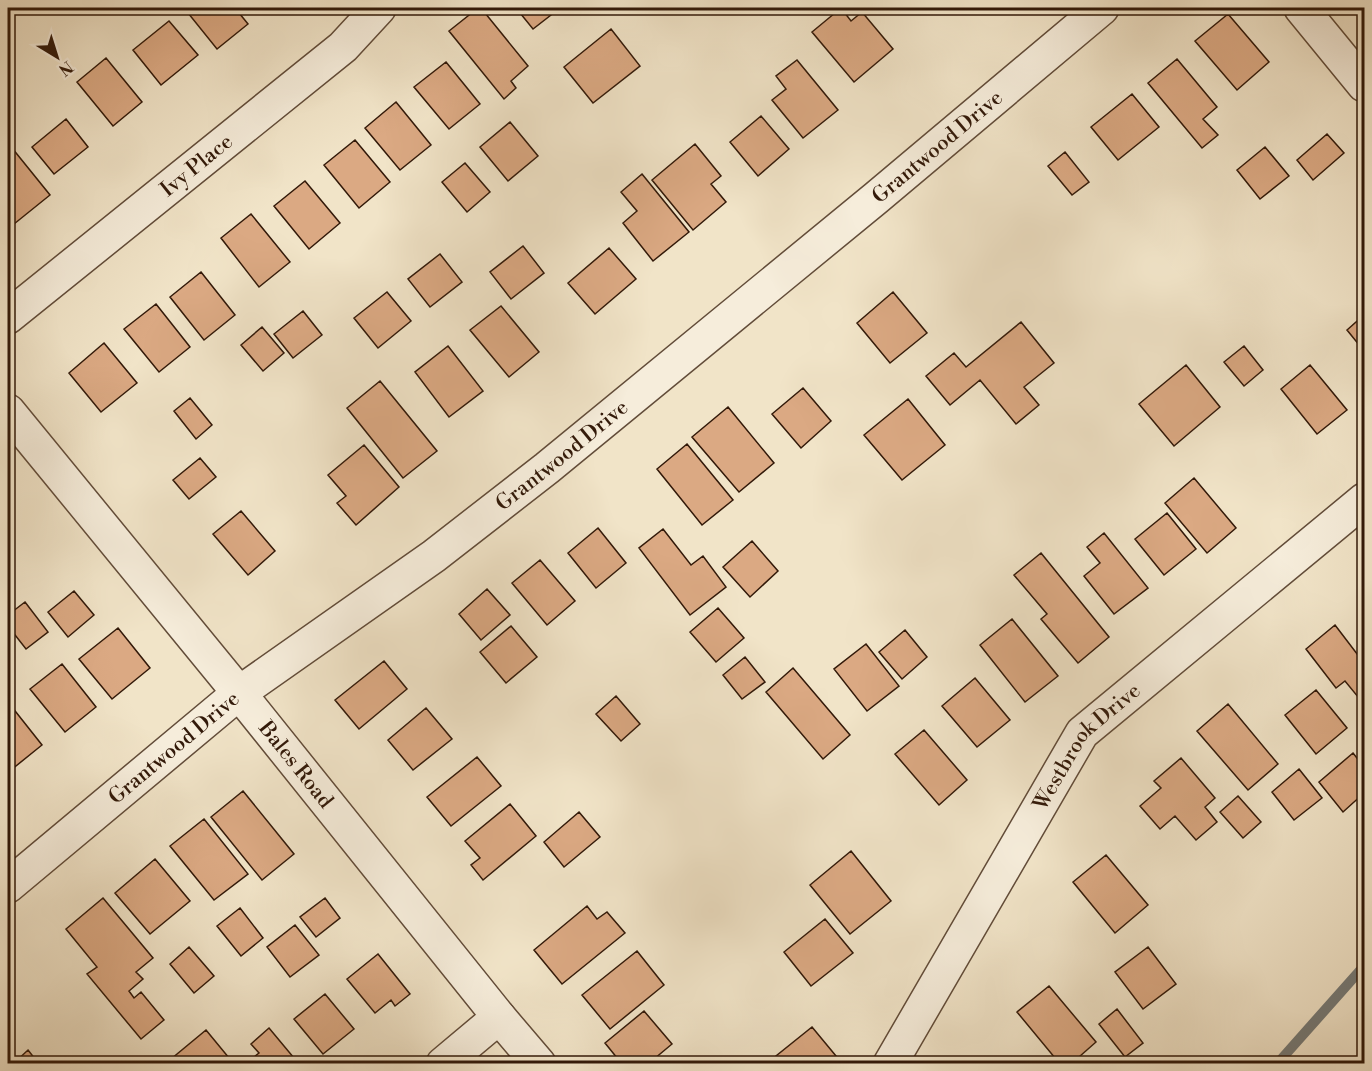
<svg xmlns="http://www.w3.org/2000/svg" width="1372" height="1071" font-family="'Libre Bodoni',serif">
<style>
.lines{fill:none;stroke-linecap:round;stroke-linejoin:round}
.stream{stroke:#757a77;stroke-width:10}
.building{fill:#dba983;stroke:#321909;stroke-width:1.5}
.street-casing{stroke:#624c39;stroke-width:36}
.street{stroke:#f6eddb;stroke-width:33}
.labels{text-anchor:middle;stroke-width:6;stroke-linejoin:round;paint-order:stroke}
.street-label{font-size:21px;fill:#321909;stroke:#f6eddb}
</style>
<rect width="100%" height="100%" fill="#f1e4c8"/>
<filter id="stains"><feTurbulence type="fractalNoise" baseFrequency=".00333" numOctaves="4"/><feColorMatrix values="0 0 0 0 .2 0 0 0 0 .09 0 0 0 0 .02 0 0 0 .5 -.17"/></filter>
<radialGradient id="worn" r=".72"><stop offset=".6" stop-color="#630" stop-opacity="0"/><stop offset="1" stop-color="#630" stop-opacity=".3"/></radialGradient>
<g class="lines">
<path class="stream" d="M1277,1064l87,-98"/>
</g>
<path class="building" d="M184,8h51l13,16 -31,25z
M478,8h3l47,58 -17,15 5,7 -12,11 -55,-68z
M516,8h44l-27,21z
M841,8l10,13 11,-9 31,37 -39,33 -42,-50z
M1228,14l41,48 -32,28 -42,-49z
M169,21l29,34 -37,30 -28,-35z
M611,29l29,37 -47,37 -29,-36z
M106,58l36,44 -29,24 -36,-44z
M1177,59l40,48 -14,12 15,16 -16,13 -54,-65z
M797,60l41,50 -35,28 -31,-38 14,-11 -10,-13z
M446,62l34,42 -31,25 -35,-42z
M1132,94l27,33 -41,33 -27,-33z
M396,102l35,43 -31,25 -35,-42z
M761,116l28,33 -31,27 -28,-34z
M66,119l22,28 -34,27 -22,-27z
M510,122l28,34 -30,25 -28,-34z
M1327,134l17,19 -31,27 -16,-20z
M355,140l35,42 -31,26 -35,-43z
M8,143l42,52 -36,29 -6,-8z
M695,144l26,32 -10,8 15,18 -33,28 -41,-50z
M1265,147l24,29 -29,23 -23,-29z
M1065,152l24,30 -17,13 -24,-29z
M465,163l25,29 -23,20 -25,-30z
M642,174l47,58 -36,29 -30,-38 14,-12 -16,-19z
M305,181l35,42 -31,26 -35,-43z
M251,214l39,48 -31,25 -38,-49z
M523,246l21,27 -33,26 -21,-27z
M609,248l27,31 -41,35 -27,-31z
M440,254l22,28 -32,25 -22,-28z
M201,272l34,43 -31,25 -34,-43z
M387,292l24,29 -33,27 -24,-30z
M893,292l34,41 -37,30 -33,-40z
M156,304l34,43 -31,25 -35,-43z
M501,306l38,46 -30,25 -39,-47z
M303,311l19,24 -29,23 -19,-24z
M1364,315v36l-17,-21z
M1021,322l33,41 -30,24 15,18 -23,19 -36,-44 -30,25 -24,-29 28,-23 12,14z
M262,327l22,26 -21,18 -22,-26z
M104,343l33,40 -36,29 -32,-39z
M448,346l35,45 -34,26 -34,-45z
M1244,346l19,24 -19,16 -20,-24z
M1186,365l34,42 -46,39 -35,-42z
M1310,365l37,45 -30,24 -36,-45z
M380,381l57,70 -34,27 -56,-70z
M803,388l28,33 -30,27 -29,-34z
M190,398l22,27 -16,14 -22,-28z
M908,399l37,46 -43,35 -38,-45z
M728,407l46,56 -35,29 -47,-55z
M687,444l46,56 -31,25 -45,-56z
M364,445l35,42 -43,38 -19,-22 9,-7 -18,-21z
M200,458l16,19 -27,22 -16,-19z
M1194,478l42,50 -29,25 -42,-50z
M241,511l34,40 -27,24 -35,-41z
M1167,513l29,36 -32,26 -29,-36z
M598,528l28,35 -30,25 -28,-35z
M663,529l28,36 12,-9 23,31 -36,28 -51,-67z
M1104,533l44,55 -34,26 -30,-38 16,-13 -13,-16z
M752,541l26,30 -28,26 -27,-30z
M1041,553l68,84 -31,26 -37,-44 6,-5 -33,-39z
M540,560l35,41 -28,24 -35,-42z
M487,589l23,26 -29,25 -22,-26z
M74,591l20,24 -26,22 -20,-25z
M25,602l23,30 -22,17 -18,-23v-11z
M718,608l26,30 -28,24 -26,-30z
M1012,619l46,57 -33,26 -45,-57z
M1335,625l29,38v39l-1,1 -18,-22 -9,7 -30,-39z
M511,626l26,31 -31,26 -26,-31z
M118,628l32,40 -38,31 -33,-40z
M905,630l22,27 -25,22 -23,-27z
M866,644l33,42 -32,25 -33,-42z
M745,657l20,25 -23,17 -19,-24z
M384,661l23,28 -48,40 -24,-29z
M62,664l34,43 -31,25 -35,-43z
M793,668l57,67 -27,24 -57,-67z
M975,678l35,42 -33,27 -35,-41z
M1316,690l31,38 -31,26 -31,-39z
M616,696l24,28 -19,17 -25,-27z
M8,702l34,43 -31,25 -3,-4z
M1228,704l50,60 -30,26 -51,-59z
M426,708l26,31 -39,31 -25,-30z
M924,730l43,50 -28,25 -44,-51z
M1353,753l11,14v26l-21,19 -24,-30z
M477,757l24,29 -50,40 -24,-29z
M1181,758l34,40 -10,9 12,15 -21,18 -21,-24 -15,13 -20,-23 21,-18 -7,-7z
M1299,769l23,29 -28,22 -22,-28z
M243,791l51,63 -32,26 -51,-63z
M1238,796l23,26 -18,16 -23,-26z
M510,804l26,32 -53,44 -12,-15 9,-7 -15,-17z
M579,812l21,25 -36,30 -20,-25z
M204,819l44,55 -34,26 -44,-54z
M851,851l40,50 -41,33 -40,-49z
M1106,855l42,50 -33,28 -42,-51z
M155,859l35,42 -40,33 -35,-41z
M103,898l50,60 -17,14 7,7 -14,12 5,7 7,-6 23,28 -23,19 -54,-65 10,-7 -31,-38z
M325,898l15,20 -24,19 -16,-20z
M587,906l10,13 10,-7 18,21 -63,51 -28,-34z
M240,908l23,30 -22,18 -24,-30z
M825,919l28,34 -42,33 -27,-34z
M295,925l24,30 -29,22 -23,-30z
M189,947l25,29 -20,17 -24,-29z
M1148,947l28,37 -33,25 -28,-37z
M637,951l27,34 -54,44 -28,-34z
M378,954l32,40 -15,12 -4,-6 -16,13 -28,-34z
M1049,986l47,56 -25,22h-11l-43,-52z
M325,994l29,35 -31,25 -29,-35z
M1117,1009l26,34 -18,14 -26,-33z
M644,1011l28,33 -24,20h-26l-17,-21z
M812,1027l24,29 -9,8h-61z
M269,1028l30,36h-50l-1,-2 11,-9 -8,-9z
M206,1030l28,34h-69z
M28,1050l11,14h-26z"/>
<g class="lines">
<g class="street-casing">
<g id="street">
<path d="M1301,8l63,77"/>
<path id="s1" d="M8,317l335,-270 36,-39"/>
<path id="s2" d="M8,411l231,282 260,324 40,47"/>
<path id="s3" d="M8,886l231,-193 195,-137 113,-88 329,-270 226,-190"/>
<path d="M443,1064l56,-47"/>
<path id="s4" d="M890,1064l192,-331 282,-233"/>
</g>
</g>
<use href="#street" class="street"/>
</g>
<g class="labels">
<g class="street-label">
<text dy="7" stroke="none"><textPath href="#s3" startOffset="1188">Grantwood Drive</textPath></text>
<text dy="7" stroke="none"><textPath href="#s1" startOffset="242">Ivy Place</textPath></text>
<text dy="7" stroke="none"><textPath href="#s3" startOffset="702">Grantwood Drive</textPath></text>
<text dy="7" stroke="none"><textPath href="#s3" startOffset="216">Grantwood Drive</textPath></text>
<text dy="7" stroke="none"><textPath href="#s4" startOffset="375">Westbrook Drive</textPath></text>
<text dy="7" stroke="none"><textPath href="#s2" startOffset="456">Bales Road</textPath></text>
</g>
</g>
<rect width="1372" height="1071" fill="none" stroke="#f1e4c8" stroke-width="30"/>
<rect x="9" y="9" width="1354" height="1053" fill="none" stroke="#321909" stroke-width="3"/>
<rect x="15" y="15" width="1342" height="1041" fill="none" stroke="#321909" stroke-width="1.5"/>
<g transform="translate(57 57) rotate(142)" stroke="#f6eddb" stroke-width="4.5" paint-order="stroke">
<path d="M0-4.5L10 22L0 15L-10 22Z" fill="#321909"/>
<text y="-9" font-size="16" font-weight="bold" text-anchor="middle" fill="#321909">N</text>
</g>
<rect width="100%" height="100%" filter="url(#stains)"/>
<rect width="100%" height="100%" fill="url(#worn)"/>
</svg>
